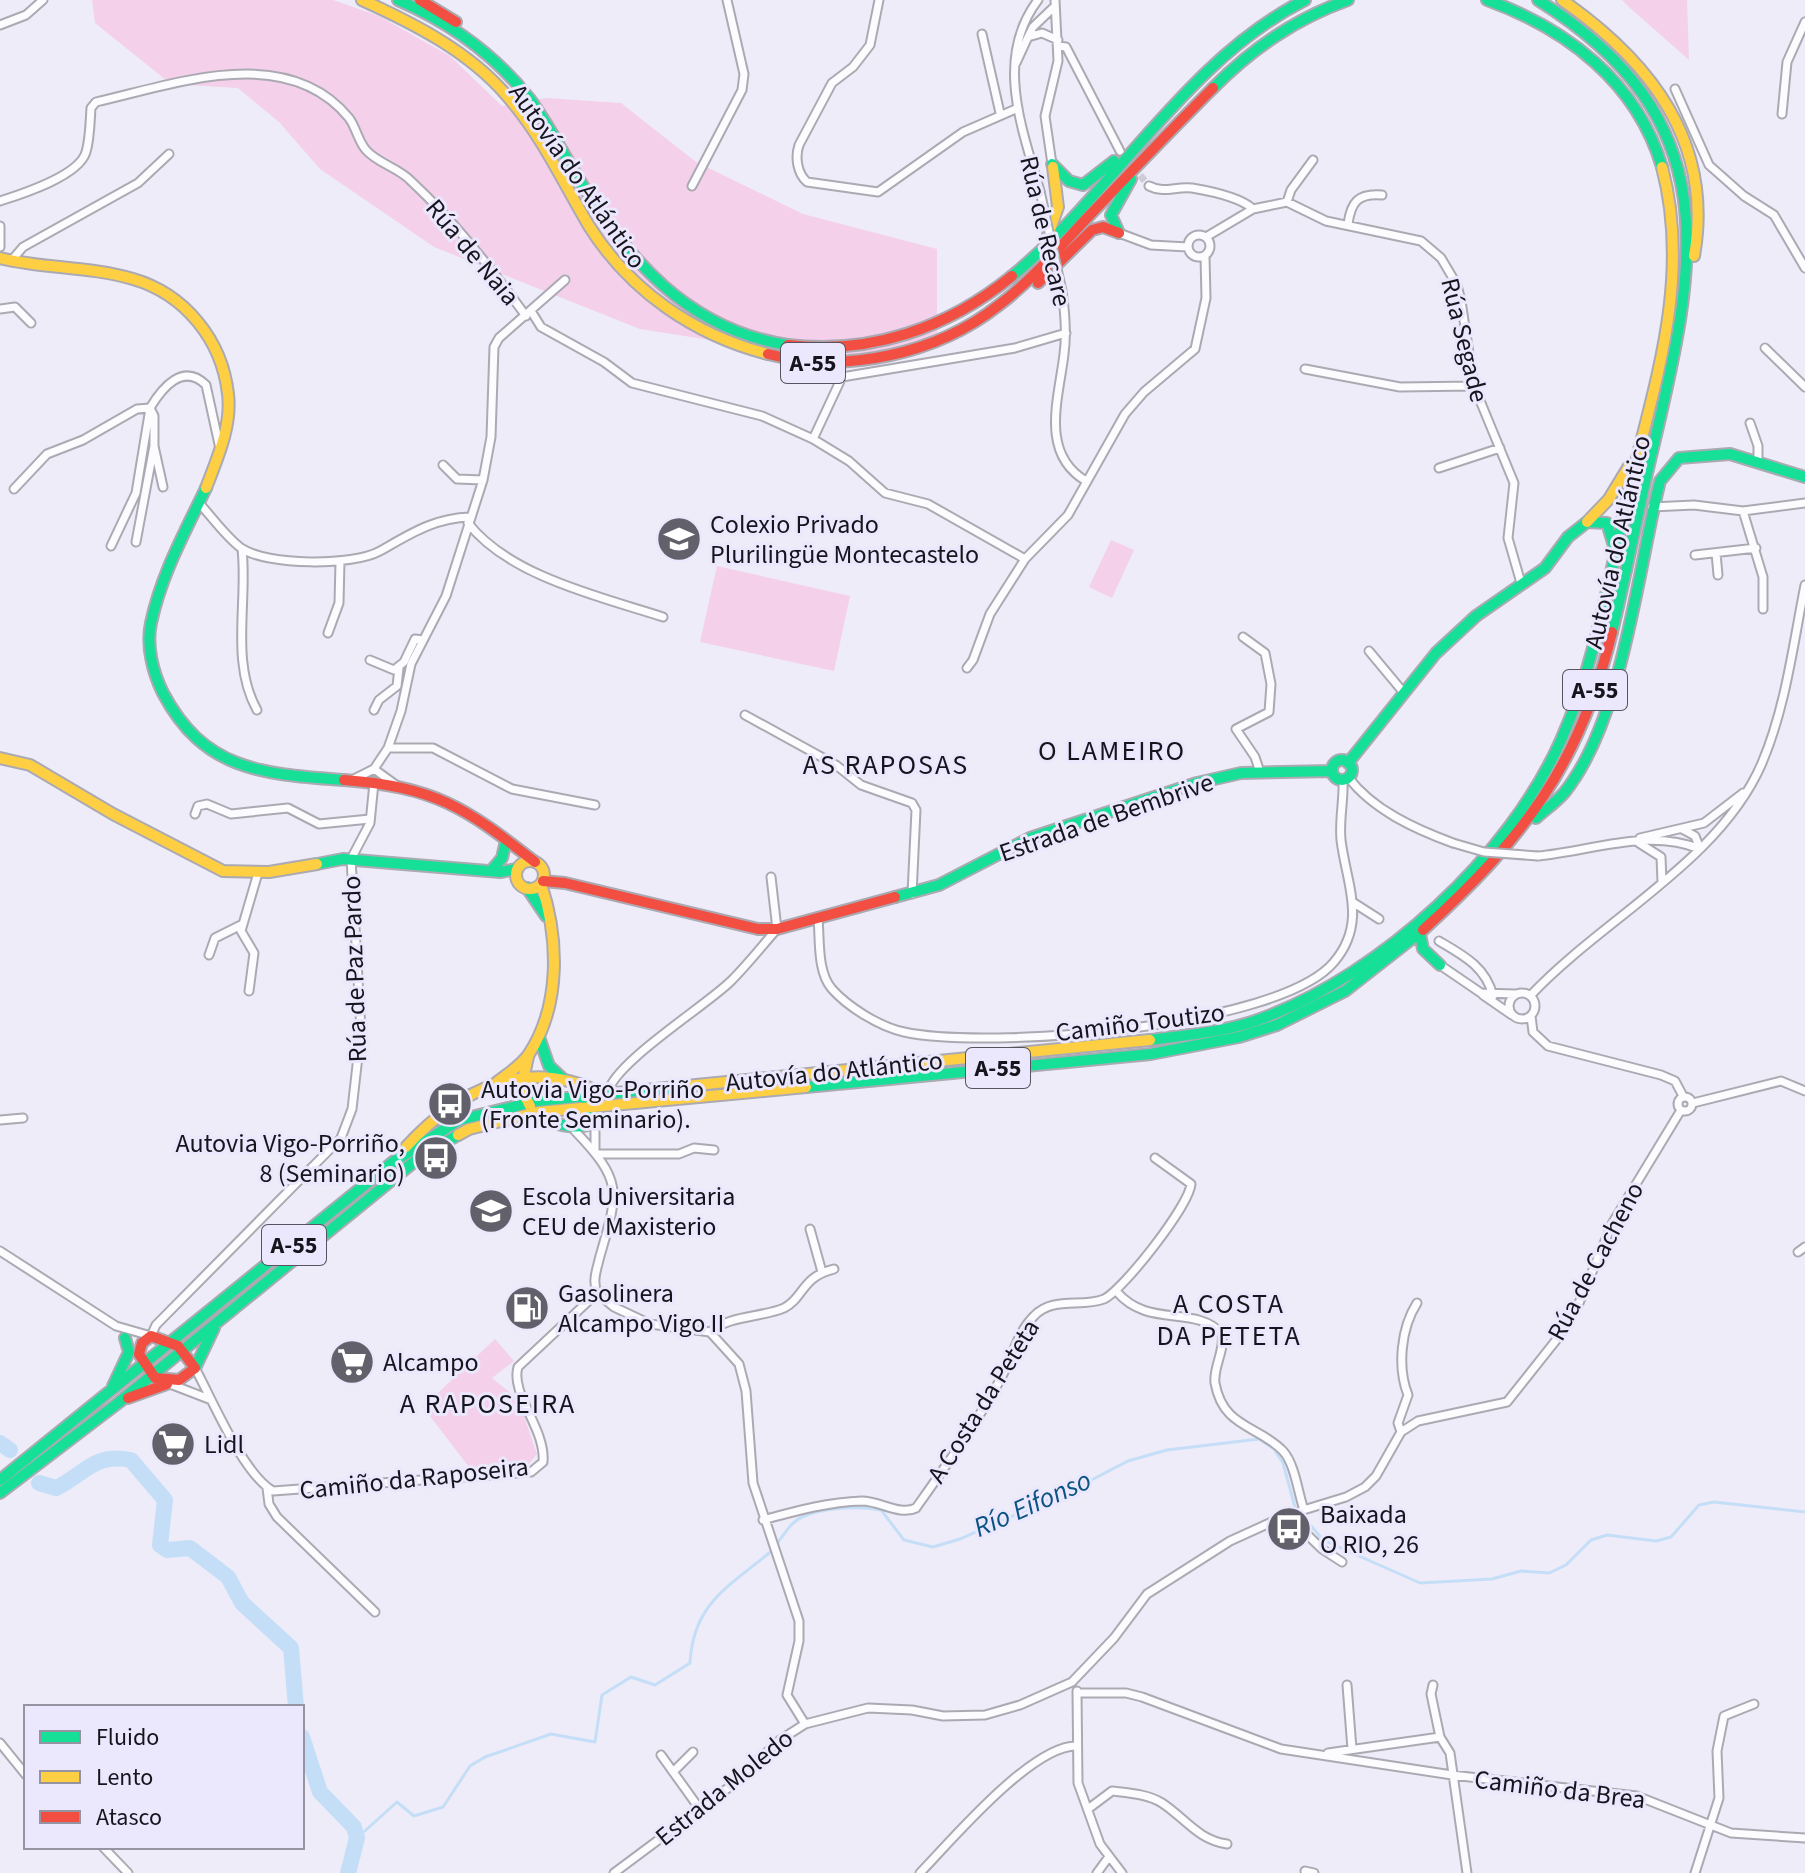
<svg xmlns="http://www.w3.org/2000/svg" width="1805" height="1873" font-family="'Source Sans 3',sans-serif">
<style>
.green{fill:#f4d0eb}
.lines{fill:none;stroke-linecap:round;stroke-linejoin:round}
.stream{stroke:#c5def7;stroke-width:3}
.river{stroke:#c5def7;stroke-width:16}
.street-tunnel{stroke:#ceccd7;stroke-width:7;stroke-dasharray:7 3.5;stroke-linecap:butt}
.street-casing{stroke:#abaab3;stroke-width:11}
.fast-casing{stroke:#abaab3;stroke-width:14}
.slow-casing{stroke:#abaab3;stroke-width:14}
.jam-casing{stroke:#abaab3;stroke-width:14}
.street{stroke:#fcfcfe;stroke-width:7}
.fast{stroke:#16e098;stroke-width:10}
.slow{stroke:#ffcf43;stroke-width:10}
.jam{stroke:#f24e42;stroke-width:10}
.street-bridge-casing{stroke:#abaab3;stroke-width:11;stroke-linecap:butt}
.street-bridge{stroke:#fcfcfe;stroke-width:7}
.labels{text-anchor:middle;stroke-width:6;stroke-linejoin:round;paint-order:stroke}
.shield{fill:#ebe7fd;stroke:#565460;stroke-width:2}
.shield-label{font-size:24px;font-weight:bold;fill:#16151d}
.street-label{font-size:26px;fill:#16151d;stroke:#ebe7fd}
.poi-label{font-size:26px;fill:#16151d;stroke:#ebe7fd;text-anchor:start}
.neighbourhood-label{font-size:28px;letter-spacing:2px;fill:#16151d;stroke:#ebe7fd}
.water-label{font-size:28px;font-style:italic;fill:#0a5382;stroke:#ebe7fd}
</style>
<rect width="100%" height="100%" fill="#eeecf8"/>
<path class="green" d="M92,0h241l46,16 71,40 52,50 44,-8 75,5 75,59 107,52 134,35v93l-74,22 -223,-35 -206,-82 -114,-78 -41,-47 -41,-34 -67,-4 -76,-61z
M1622,0h65l2,60 -60,-53z
M1111,540l23,10 -22,48 -23,-11z
M717,566l133,30 -16,75 -134,-29z
M495,1339l19,22 -22,17 26,21 19,55 -10,12 -55,5 -49,-64z"/>
<g class="lines">
<path class="stream" d="M357,1838l40,-36 17,14 29,-9 27,-41 15,-9 66,-23 44,8 7,-47 29,-18 24,8 35,-22c3,-59 38,-76 79,-110 11,-10 19,-30 33,-36 22,-10 56,-11 79,-7l23,30 29,7 27,-8 112,-49 56,-29 39,-11 92,-11 15,10 9,14 12,44 28,33 97,43 72,-4 29,-8 28,2 17,-8 25,-25 16,-5 49,6 15,-4 28,-32 15,-3 91,10"/>
<path class="river" d="M0,1443l10,7
M39,1483l17,5c30,-15 38,-35 75,-28l34,40 -5,45 7,5 23,-2 38,29 14,26 49,45 5,59
M302,1737l18,55 34,35 3,11 -9,35"/>
<path class="street-tunnel" d="M1120,151l29,35"/>
<g class="street-casing">
<path id="street" d="M879,0l-9,45 -17,22 -21,16 -33,62c-4,12 -2,28 8,37l71,10 85,-60 55,-24
M1038,0c-44,58 -16,128 2,191
M0,25l26,-10 17,-15
M982,34l18,79
M1028,37l5,-10 22,-21
M1059,46l7,1 54,104
M1016,63l12,-26 14,-4 16,7
M1675,89l34,76 35,31 30,19 31,53
M1782,114l5,-52 18,-40
M1052,164l-7,-48 13,-55 -3,-61
M692,186l50,-96 2,-16 -17,-74
M1149,186c16,8 26,0 43,2 18,3 48,9 61,21
M0,201c22,-7 79,-25 86,-49 4,-13 4,-30 5,-44l5,-6c79,-18 191,-60 253,16 7,9 9,23 17,32 11,13 33,18 45,31 44,41 79,86 115,135
M1287,202l4,-12 22,-30
M1348,224c3,-22 10,-31 34,-29
M0,226v21
M1119,233l32,12 37,2
M1188 246a11 11 0 1 1 22 0a11 11 0 1 1-22 0Z
M1206,237l47,-28 34,-7 39,19 95,20 20,17 16,27 4,16 13,85 40,97 -6,55 13,45
M11,261l12,-14 115,-64 31,-29
M1062,291c3,21 5,42 2,63 -5,44 -25,99 22,127
M0,309l15,-2 16,16
M531,311l10,16 63,35 28,21 130,33 51,23 36,22 36,32 43,11 97,55
M1765,348l40,39
M1305,369l95,18 74,-1
M150,408l4,8v30l9,41
M1750,423l8,23v13
M813,439l29,-62 173,-29 51,-15
M443,465l14,14 26,1
M1439,468l61,-20
M14,489l33,-35 36,-14 54,-31 13,-1c12,-20 33,-46 56,-23l14,64
M199,503c13,14 27,34 42,45 26,18 112,18 139,3 30,-17 54,-33 90,-34
M1652,507l42,-2 49,6 20,66v32
M1743,511l62,-8
M468,523c41,53 133,74 195,94
M136,542l18,-96
M111,546l25,-53 14,-85
M242,549c6,52 -12,113 15,161
M1716,553l2,22
M1695,555l61,-7
M328,633l11,-30 1,-41
M1243,637l22,16 6,31 -2,28 -33,17 19,28 5,15
M1369,651l35,42
M370,660l24,10 10,-8 11,-23 8,1
M967,668l6,-8 17,-46 35,-55 43,-44 57,-101 19,-22 51,-43 11,-51 -1,-42
M374,710l5,-10 18,-14 2,-18
M745,715l91,50 25,20 51,18 4,7 -4,84
M388,748h45l79,41 83,16
M374,769l14,-21 13,-37 10,-47 35,-68 37,-116 8,-43 3,-90 5,-9 66,-58
M1348,777c25,33 67,52 105,66
M352,780l22,-11 22,16
M195,814l3,-8 9,-2 24,10 57,-6 31,16 51,-5
M1682,829l13,7 5,13
M1640,838l64,-15 39,-30
M1639,843l22,14 1,25
M1538,856c54,-5 109,-28 162,-7
M1354,903l25,16
M818,918c2,22 -1,54 14,71 16,18 48,38 72,43 82,18 375,-4 430,-70 34,-40 12,-79 7,-122 -2,-20 3,-40 2,-60
M1439,941c24,14 47,26 54,55
M209,955l6,-17 26,-13
M1440,965l41,28 35,1
M249,991l5,-38 -13,-22 17,-58
M1509 1006a13 13 0 1 1 26 0a13 13 0 1 1-26 0Z
M1483,995l29,20
M1530,996c72,-77 190,-135 232,-233 24,-57 31,-118 43,-178
M1531,1016l2,16 15,14 113,29 14,6 8,15
M608,1093c4,-29 99,-88 123,-112 16,-16 31,-35 46,-52l-6,-52
M1678 1104a7 7 0 1 1 14 0a7 7 0 1 1-14 0Z
M1693,1103l88,-22 24,10
M0,1120l23,-2
M595,1122v29
M575,1131c48,50 44,60 25,125 -3,13 -8,24 -3,37l17,14 36,17 60,8 29,32 7,27 7,92 46,138v20l-12,54 18,29
M597,1154h82l15,-6 20,2
M810,1229l12,43
M0,1251l116,75 35,10 5,-11 185,-187 11,-29 9,-79 -10,-171 19,-36 4,-40
M1798,1252l7,-5
M1117,1292c32,37 78,12 105,42 3,17 -9,33 -7,49 8,45 43,42 68,68 12,13 15,42 21,59
M710,1332c20,-17 50,-14 74,-24 20,-10 17,-31 50,-39
M195,1368c17,31 48,106 78,123l258,-19 12,-10c3,-33 -33,-68 -25,-95l79,-74
M170,1384l39,15
M1401,1432l-3,-9 10,-28c-11,-28 -7,-67 9,-92
M267,1488l2,16 8,13 98,95
M1287,1515l35,34 20,13
M763,1520c33,-9 65,-18 99,-19 18,0 38,15 54,7 29,-41 60,-84 84,-128 12,-21 16,-46 34,-64 19,-20 47,-8 70,-17 19,-9 85,-93 87,-115l-36,-26
M1347,1685l5,64
M1433,1685l-2,9 9,43 10,16 17,120
M1077,1691l1,92 22,61 22,29
M1079,1693h47l16,4 139,52 171,26 185,21 94,37 74,5
M0,1743l26,32
M1328,1753l112,-16
M661,1755l38,53
M673,1772l20,-20
M1088,1809l24,-18c17,2 36,3 50,12 23,15 36,37 65,41
M103,1847l25,26
M1305,1871l9,2
M614,1873l114,-85 52,-48 25,-16 63,-16 44,2 31,6 42,-1 35,-10 52,-23 42,-44 33,-44 83,-53 57,-26 59,-18 19,-10 11,-11 25,-44 17,-11 89,-19 50,-63 22,-36 34,-81 68,-112
M920,1873c31,-32 111,-127 156,-127
M1097,1873l11,-15
M1695,1873l24,-75 -2,-47 7,-35 30,-12"/>
</g>
<g class="fast-casing">
<path id="fast" d="M398,0c51,22 96,54 131,98 18,24 32,52 48,78 49,82 111,154 211,169
M1487,0c80,29 150,82 175,167
M1538,0c190,119 160,259 115,448 -15,61 -26,123 -41,184
M1213,88c40,-40 82,-69 135,-88
M1052,164l17,17 14,4 31,-24
M1119,233l-8,-18 20,-36
M1012,276c102,-84 174,-216 293,-276
M1679,458l51,-4 75,23
M206,488c-21,44 -45,87 -55,135 -5,23 2,50 12,70 41,78 100,81 181,87
M1587,522l20,1 7,23
M1332 770a10 10 0 1 1 20 0a10 10 0 1 1-20 0Z
M1348,763l88,-110 40,-37 69,-48 23,-31 19,-15
M1536,818c9,-8 20,-16 28,-25 59,-73 73,-221 96,-312l19,-23
M317,864l26,-5 157,13 17,-3
M491,871l11,-13 3,-13
M527,888l19,28
M895,897l44,-12 91,-47 167,-55 44,-10 91,-2
M1420,934l3,15 17,16
M539,1037l10,29 14,13
M1150,1040c37,-5 77,-8 113,-22 120,-45 246,-161 298,-278 33,-74 47,-155 64,-233
M806,1087l345,-33 88,-17 38,-12 68,-34 78,-61
M532,1118c22,3 41,15 63,4l-8,-20
M195,1368l19,-40
M113,1386l16,-34 -4,-14
M0,1480l393,-318 66,-42 78,-19 139,-14
M0,1493l118,-90 302,-246 38,-22"/>
</g>
<g class="slow-casing">
<path id="slow" d="M362,0c53,24 108,52 146,97 34,39 55,85 81,129 41,65 105,109 179,128
M1562,0c89,62 152,143 132,256
M1047,238l11,-31 -5,-40
M0,258c44,11 89,8 133,21 52,15 89,61 95,115 4,32 -11,65 -22,94
M1625,507c26,-114 68,-223 37,-340
M1587,522l22,-23 20,-33
M0,758l30,7 83,49 110,57 46,1 48,-8
M516 875a14 14 0 1 1 28 0a14 14 0 1 1-28 0Z
M528,1057l-7,31 9,18
M496,1083c11,-9 25,-17 33,-29 32,-49 30,-116 12,-170
M676,1087l474,-47
M458,1135l11,-6 69,-17 268,-25
M406,1147c53,-58 120,-91 195,-54"/>
</g>
<g class="jam-casing">
<path id="jam" d="M420,0l36,22
M1038,283l54,-53 11,-3 16,6
M788,345c82,10 160,-17 224,-69
M768,354c77,20 169,0 231,-49 33,-25 59,-56 87,-86 42,-44 84,-88 127,-131
M344,780c91,7 121,27 191,82
M543,881l22,2 193,46h19l118,-32
M1423,930c100,-91 157,-165 189,-298
M151,1336l27,10 17,22 -16,12 -24,-2 -16,-24 3,-11z
M128,1398l39,-14"/>
</g>
<use href="#street" class="street"/>
<use href="#fast" class="fast"/>
<use href="#slow" class="slow"/>
<use href="#jam" class="jam"/>
<g class="street-bridge-casing">
<path id="street-bridge" d="M1040,191l22,100
M1453,843l31,9 54,4"/>
</g>
<use href="#street-bridge" class="street-bridge"/>
</g>
<defs>
<g id="school-disc" transform="scale(2.3)"><circle r="9.5" fill="#62606a" stroke="#ebe7fd"/><path d="M0-5L7-2L0 1L-7-2ZM-4 1L0 2.5L4 1V4Q0 6-4 4Z" fill="#fff"/></g>
<g id="bus-disc" transform="scale(2.3)"><circle r="9.5" fill="#62606a" stroke="#ebe7fd"/><path d="M-5-6H5V4H4V6H2V4H-2V6H-4V4H-5ZM-3.5-4V0h7V-4ZM-3.5 1.2v1.5H-2V1.2ZM2 1.2v1.5H3.5V1.2Z" fill="#fff"/></g>
<g id="university-disc" transform="scale(2.3)"><circle r="9.5" fill="#62606a" stroke="#ebe7fd"/><path d="M0-5L7-2L0 1L-7-2ZM-4 1L0 2.5L4 1V4Q0 6-4 4Z" fill="#fff"/></g>
<g id="fuel-disc" transform="scale(2.3)"><circle r="9.5" fill="#62606a" stroke="#ebe7fd"/><path d="M-5.5-6h7V0h2V4h1.3V-2.5L3-4.5l.8-.8L6-3V5H2.5V1h-1V6h-7ZM-4.2-4.7v3.2H.2V-4.7Z" fill="#fff"/></g>
<g id="supermarket-disc" transform="scale(2.3)"><circle r="9.5" fill="#62606a" stroke="#ebe7fd"/><path d="M-6-5.5h2.5l.6 2H6L4.5 2H-2.5L-4.4-4H-6ZM-1.5 3.2a1.3 1.3 0 1 0 .1 0ZM3 3.2a1.3 1.3 0 1 0 .1 0Z" fill="#fff"/></g>
</defs>
<g fill-rule="evenodd">
<use href="#school-disc" x="679" y="539"/>
<use href="#bus-disc" x="450" y="1104"/>
<use href="#bus-disc" x="436" y="1158"/>
<use href="#university-disc" x="491" y="1211"/>
<use href="#fuel-disc" x="527" y="1308"/>
<use href="#supermarket-disc" x="352" y="1362"/>
<use href="#supermarket-disc" x="173" y="1444"/>
<use href="#bus-disc" x="1289" y="1529"/>
</g>
<g class="labels">
<g class="shield">
<rect x="781" y="343" width="64" height="40" rx="6"/>
<rect x="1563" y="670" width="64" height="40" rx="6"/>
<rect x="966" y="1048" width="64" height="40" rx="6"/>
<rect x="262" y="1225" width="64" height="40" rx="6"/>
</g>
<g class="shield-label">
<text x="813" y="371">A-55</text>
<text x="1595" y="698">A-55</text>
<text x="998" y="1076">A-55</text>
<text x="294" y="1253">A-55</text>
</g>
<g class="street-label">
<text transform="translate(578 176) rotate(55)" y="9">Autovía do Atlántico</text>
<text transform="translate(1046 231) rotate(77)" y="9">Rúa de Recare</text>
<text transform="translate(473 252) rotate(50)" y="9">Rúa de Naia</text>
<text transform="translate(1465 340) rotate(76)" y="9">Rúa Segade</text>
<text transform="translate(1617 542) rotate(-77)" y="9">Autovía do Atlántico</text>
<text transform="translate(1106 817) rotate(-19)" y="9">Estrada de Bembrive</text>
<text transform="translate(354 969) rotate(-92)" y="9">Rúa de Paz Pardo</text>
<text transform="translate(1140 1022) rotate(-7)" y="9">Camiño Toutizo</text>
<text transform="translate(834 1071) rotate(-6)" y="9">Autovía do Atlántico</text>
<text transform="translate(1595 1261) rotate(-62)" y="9">Rúa de Cacheno</text>
<text transform="translate(983 1401) rotate(-58)" y="9">A Costa da Peteta</text>
<text transform="translate(414 1478) rotate(-6)" y="9">Camiño da Raposeira</text>
<text transform="translate(724 1787) rotate(-39)" y="9">Estrada Moledo</text>
<text transform="translate(1560 1789) rotate(7)" y="9">Camiño da Brea</text>
</g>
<g class="poi-label">
<text x="710" y="533">Colexio Privado<tspan x="710" dy="30">Plurilingüe Montecastelo</tspan></text>
<text x="481" y="1098">Autovia Vigo-Porriño<tspan x="481" dy="30">(Fronte Seminario).</tspan></text>
<text x="405" y="1152" text-anchor="end">Autovia Vigo-Porriño,<tspan x="405" dy="30">8 (Seminario)</tspan></text>
<text x="522" y="1205">Escola Universitaria<tspan x="522" dy="30">CEU de Maxisterio</tspan></text>
<text x="558" y="1302">Gasolinera<tspan x="558" dy="30">Alcampo Vigo II</tspan></text>
<text x="383" y="1371">Alcampo</text>
<text x="204" y="1453">Lidl</text>
<text x="1320" y="1523">Baixada<tspan x="1320" dy="30">O RIO, 26</tspan></text>
</g>
<g class="neighbourhood-label">
<text x="1112" y="760">O LAMEIRO</text>
<text x="886" y="774">AS RAPOSAS</text>
<text x="1229" y="1313">A COSTA<tspan x="1229" dy="32">DA PETETA</tspan></text>
<text x="488" y="1413">A RAPOSEIRA</text>
</g>
<g class="water-label">
<text transform="translate(1032 1503) rotate(-24)" y="10">Río Eifonso</text>
</g>
</g>
<rect x="24" y="1705" width="280" height="144" fill="#ebe7fd" stroke="#9693a3" stroke-width="2"/>
<rect x="40" y="1731" width="40" height="12" fill="#16e098" stroke="#9693a3" stroke-width="2"/>
<text x="96" y="1745" font-size="24" fill="#16151d">Fluido</text>
<rect x="40" y="1771" width="40" height="12" fill="#ffcf43" stroke="#9693a3" stroke-width="2"/>
<text x="96" y="1785" font-size="24" fill="#16151d">Lento</text>
<rect x="40" y="1811" width="40" height="12" fill="#f24e42" stroke="#9693a3" stroke-width="2"/>
<text x="96" y="1825" font-size="24" fill="#16151d">Atasco</text>
</svg>
